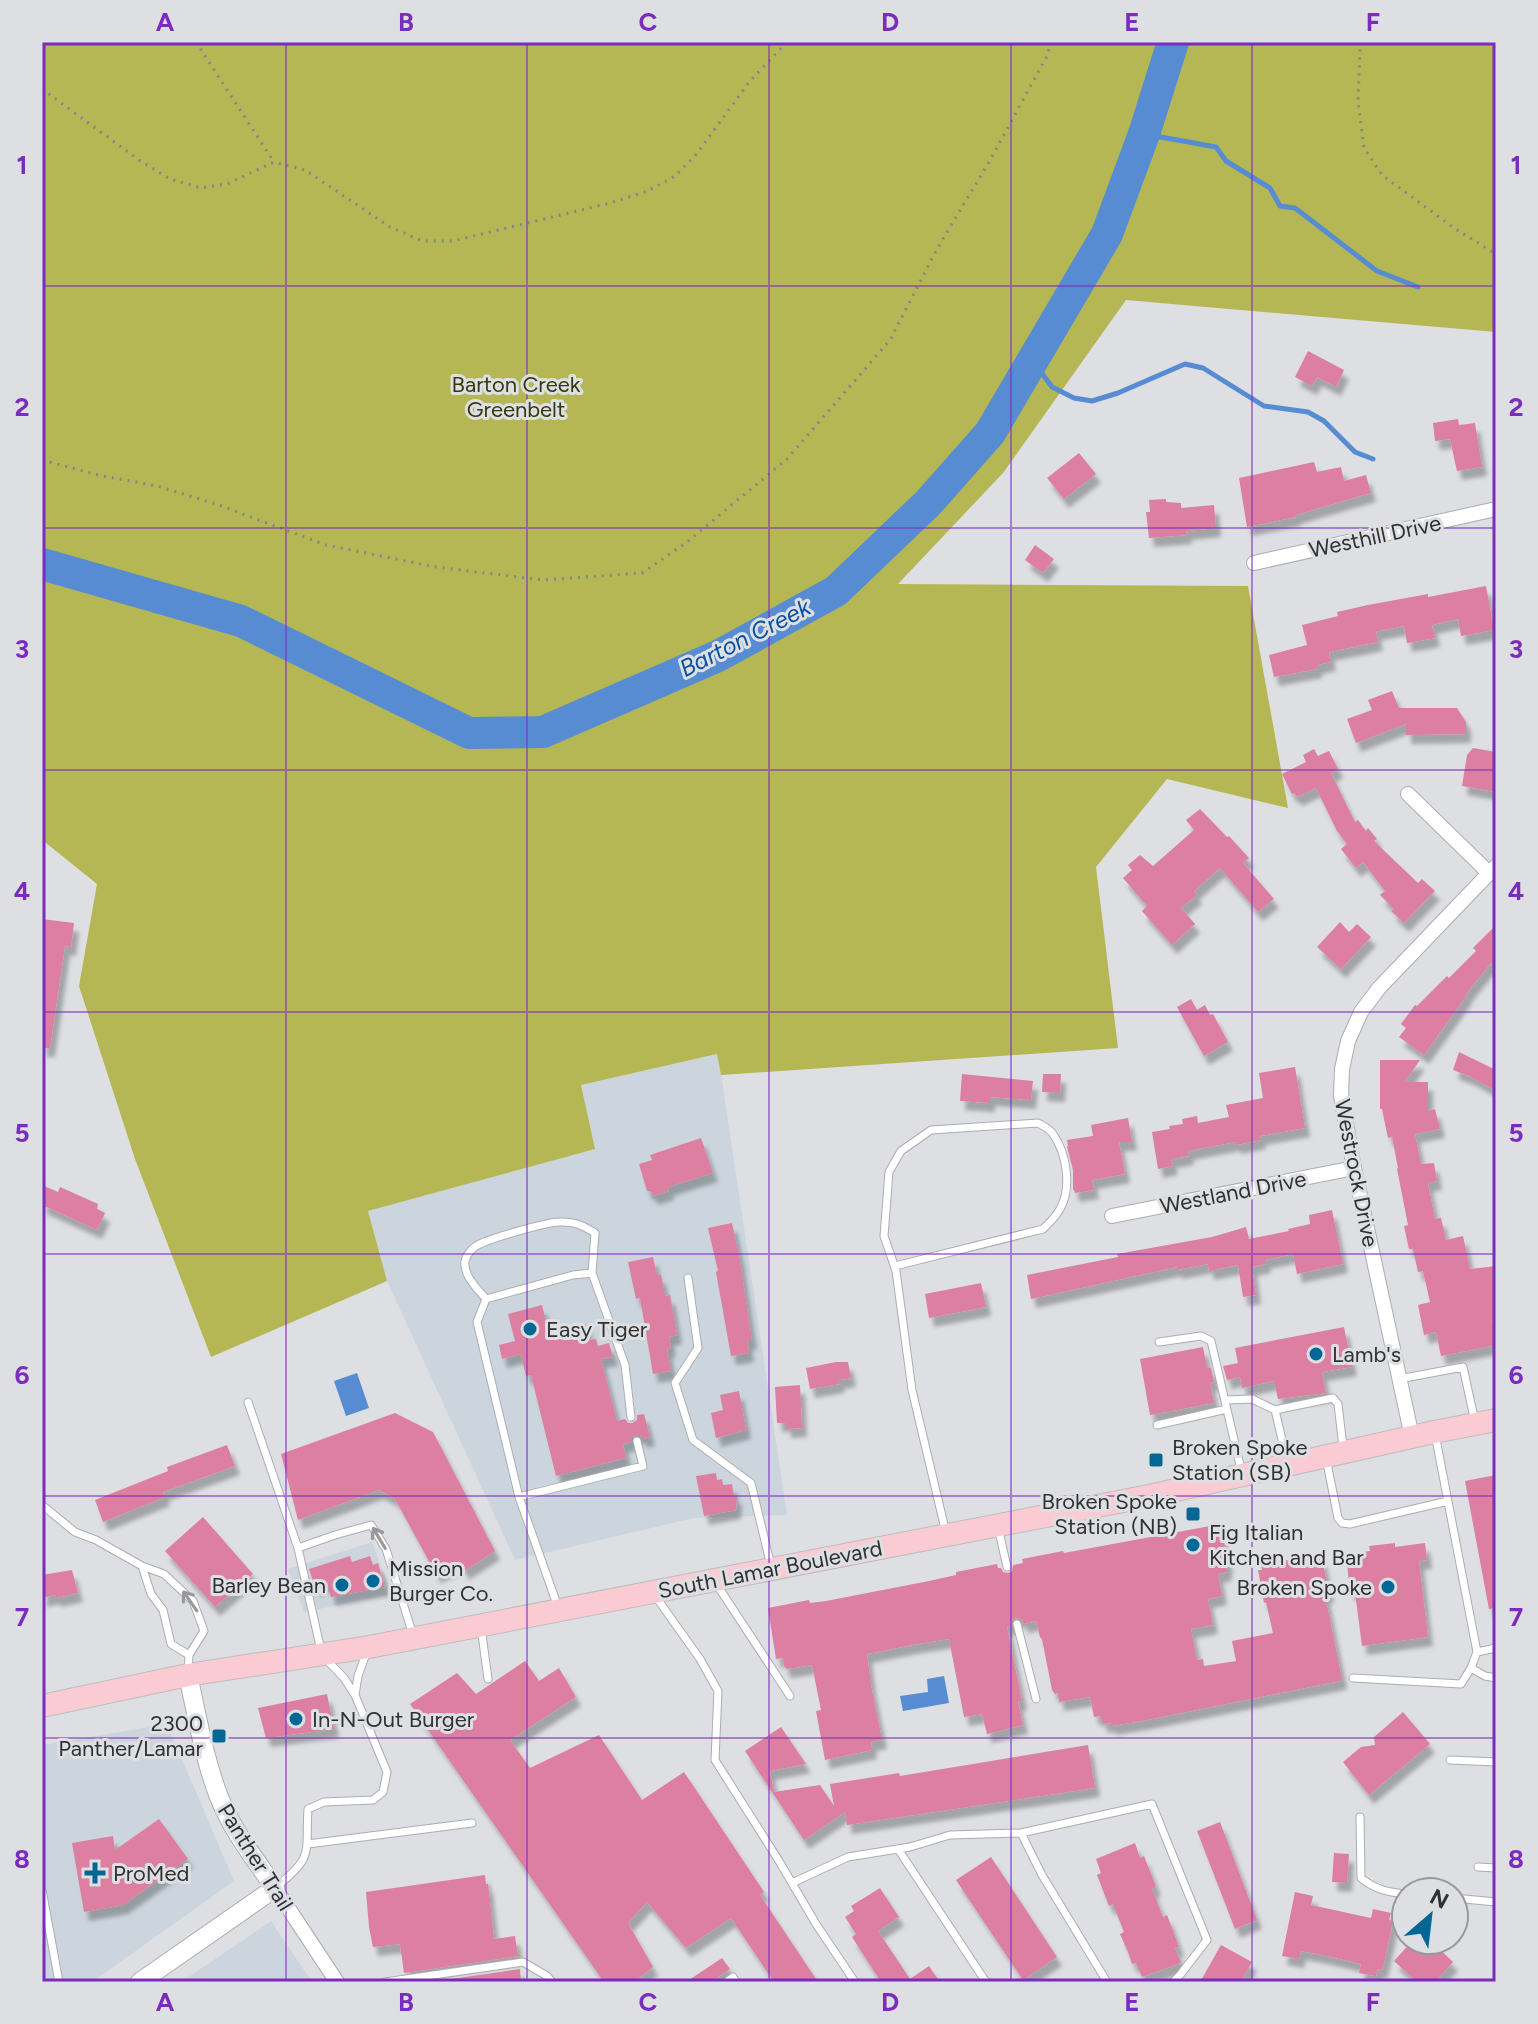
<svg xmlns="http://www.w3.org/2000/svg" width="1538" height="2024" font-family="Figtree,sans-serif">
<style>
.built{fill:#ccd5dd}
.forest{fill:#b5b755}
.water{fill:#578cd3}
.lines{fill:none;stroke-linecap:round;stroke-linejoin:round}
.stream{stroke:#578cd3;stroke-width:5}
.river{stroke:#578cd3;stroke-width:32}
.building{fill:#dd7fa0;filter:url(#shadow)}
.service-casing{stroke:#abadb0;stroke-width:9}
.minor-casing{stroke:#abadb0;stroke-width:16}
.tertiary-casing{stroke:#abadb0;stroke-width:20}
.primary-casing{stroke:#bdbdbd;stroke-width:24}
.path{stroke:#848688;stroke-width:3;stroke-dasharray:2 6;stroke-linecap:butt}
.service{stroke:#fff;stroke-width:7}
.minor{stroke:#fff;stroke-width:14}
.tertiary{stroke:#fff;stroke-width:18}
.primary{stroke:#facbd2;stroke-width:22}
.oneway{stroke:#989898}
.grid{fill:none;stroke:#7b2cbf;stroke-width:2;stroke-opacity:0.55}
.poi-dot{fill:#026795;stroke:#dddfe2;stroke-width:3}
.labels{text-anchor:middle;stroke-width:6;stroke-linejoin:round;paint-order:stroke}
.park-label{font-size:22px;fill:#37380e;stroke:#dddfe2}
.street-label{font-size:22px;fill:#303132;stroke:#dddfe2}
.poi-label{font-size:22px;fill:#303132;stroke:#dddfe2;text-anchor:start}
.water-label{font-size:24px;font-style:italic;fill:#0651a6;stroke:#dddfe2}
.neatline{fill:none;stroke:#7b2cbf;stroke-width:3}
.grid-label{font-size:26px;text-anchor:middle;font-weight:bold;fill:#7b2cbf}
</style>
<defs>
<filter id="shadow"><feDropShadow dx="5" dy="9" stdDeviation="2" flood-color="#0004"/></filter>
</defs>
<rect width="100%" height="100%" fill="#dddfe2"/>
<path class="built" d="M718,1054l69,461 -93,3 -179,42 -128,-279 -19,-70 226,-62 -13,-64z
M372,1542l20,52 -88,18 -16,-43z
M167,1724l67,157 -142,101h-50v-237z
M271,1921l41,61h-131l86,-58z"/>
<path class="forest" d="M42,42h1454v290l-370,-32 -123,173 -105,111 350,2 40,222 -121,-29 -71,88 22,181 -397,27 -4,-21 -136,31 14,64 -227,62 19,70 -176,76 -76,-198 -56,-173 18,-102 -51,-41 -4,1z"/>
<path class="water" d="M357,1373l12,35 -23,8 -12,-35z
M944,1676l5,27 -46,8 -3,-15 28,-4 -1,-13z"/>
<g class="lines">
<path class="stream" d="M1144,134l72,13 10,14 44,27 10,18 15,2 82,63 41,16
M1032,360l20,27 22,11 18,3 26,-8 67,-29 18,4 61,38 44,6 16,9 31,31 18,7"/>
<path class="river" d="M42,564l199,57 228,112 74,-1 175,-76 118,-65 92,-88 62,-70 117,-199 37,-100 29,-92"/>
</g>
<path class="building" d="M1308,351l36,19 -8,17 -19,-10 -5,9 -17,-9z
M1458,419l1,6 16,-2 7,44 -25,4 -7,-32 -15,2 -2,-18z
M1079,453l17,21 -32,25 -17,-21z
M1314,462l3,10 24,-5 3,14 22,-6 5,18 -45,13 -30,9v2l-49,10 -8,-49z
M1166,499v3l15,1v5l33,-3 2,23 -30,3 1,4 -38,3 -3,-26h4l-1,-12z
M1035,545l19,14 -11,14 -18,-13z
M1486,586l8,44 -33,6 -3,-17 -26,6 3,13 -28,5 -3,-17 -26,5 -2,1 2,10 -49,10 2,10 -14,3v4l-43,8 -5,-22 38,-10 -5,-20 36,-9 -1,-4 31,-7 60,-11v3z
M1392,691l7,17h58l9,14v12l-60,1v-11l-50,19 -9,-24 25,-9 -4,-10z
M1473,748l23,4v40l-34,-6 5,-31z
M1314,749l4,7 11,-5 9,18 -7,4 24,49 3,-2 8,11 2,-3 9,11 -3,2 44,42 4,-4 13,12 -31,32 -13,-12 3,-2 -14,-14 5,-4 -22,-29 -7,6 -15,-19 6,-5 -10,-13 -21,-43 -19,9 -3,-4 -2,1 -10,-20 24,-12 -3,-7z
M1200,809l27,28 2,-1 20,22 -6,5 31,36 -16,13 -38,-44 -26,23 3,4 -16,13 14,16 -23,21 -30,-34 5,-5 -24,-28 9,-8 -4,-5 12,-10 13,11 41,-36 -8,-10z
M42,919l32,4 -3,24 -6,-1 -15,102h-8z
M1340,922l9,10 8,-8 14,13 -30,32 -24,-22z
M1496,925v41l-5,-3 -25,31 1,1 -43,60 -25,-18 7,-9 -5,-4 14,-19 2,1 30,-30 2,2 27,-27 -3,-3z
M1191,999l6,11 8,-5 5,10 3,-1 15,28 -24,14 -27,-49z
M1459,1052l37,18v21l-25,-14 -18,-7z
M1380,1060h40l-15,22h23v29l7,-2 5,20 -25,5 6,30 13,-1 3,18 -9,2 7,36 6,-1 5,22 17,-4 7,33 26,-3v54h-4l4,25 -55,11 -5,-24 -12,3 -6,-30 12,-3 -7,-31 -5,1 -5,-23h-4l-5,-23 4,-1 -11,-56 1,-1 -6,-31 -4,1 -6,-29h-2z
M1295,1067l10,61 -45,8 1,4 -25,5 -1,-3 -47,9 1,5 -18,3 2,7 -15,3 -6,-37 18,-3 -1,-3 14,-2 -1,-5 15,-3 1,7 31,-6 -3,-12 37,-7 -4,-25z
M962,1074l71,7 -2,19 -41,-3v6l-30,-2z
M1043,1074h18l-1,19 -18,-1z
M1128,1118l4,24h-13l6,32 -33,6 2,10 -19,3 -1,-3h-1v-20l-6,-23 1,-1 -1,-6 26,-4 -2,-11z
M701,1138l12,35 -45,14 1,4 -16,5 -2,-5h-4l-8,-27 13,-4 -2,-5z
M42,1185l16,7 2,-5 38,17 -1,5 8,4 -8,17 -55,-25z
M1332,1210l11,54 -46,10 -4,-20 -28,6 1,4 -14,3 4,28 -13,2 -5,-32 -29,6 -1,-7 -31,6v-3l-146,32 -4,-24 91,-18 -1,-3 95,-17 34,-10 3,12 40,-8 -1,-2 22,-5 -1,-9z
M732,1223l7,32 13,86h-5l2,12 -18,3 -15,-84 2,-1 -10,-43z
M653,1257l4,18h4l4,21 5,-1 7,40 -8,2 2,11 -4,1 4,22 -18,3 -13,-76 -4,1 -8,-37z
M981,1283l5,24 -57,11 -4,-24z
M542,1305l7,28 37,-9 4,16 6,-1 2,7 11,-3 4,14 -12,2 16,62 8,-2 3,4h4l5,-3v-5l7,-1 6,23 -7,2 -3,-4h-5l-4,3v4l-8,2 3,14 -70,18 -25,-101 -5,1 -5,-22 -19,5 -3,-14 16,-4 -7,-27z
M1344,1327l8,40 -30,5 4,21 -48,6 -4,-18 -32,7 -2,-11 -13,3 -4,-14 15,-3 -3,-15z
M1203,1347l4,21h4l3,14 -4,1 4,20 -64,12 -10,-56z
M836,1362h12l3,16 -12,2v4l-29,5 -4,-21z
M800,1385l2,43 -16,1v-6h-9l-2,-36z
M739,1391l7,39 -30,8 -5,-25 12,-3 -3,-15z
M395,1413l38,19 62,119 -31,20 -3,-8 -25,11 -41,-75 -16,-9 -81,30 -17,-66z
M227,1445l8,21 -72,26 2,5 -62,25 -8,-22 73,-29 -1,-4z
M716,1473l1,7 5,-1 1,6 9,-1 2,12 3,-1 -1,15 -32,6 -8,-40z
M1496,1475v133l-7,1 -24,-128z
M203,1517l50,57 -38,33 -50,-56z
M1221,1524l7,42 -2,1 1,5 -9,2 4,22 -14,3 5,26 -22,4 6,31 6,-1 1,7 32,-5 -4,-20 41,-8 -7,-31 -2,1 -6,-33h4l-1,-5 55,-10 1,4 5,-1 7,36 -4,1 17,84 -2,2 -193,39 -36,6v-3l-8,1 -3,-8 -6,1 -4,-20 -31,5 -1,-9 -3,1 -3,-4 -10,-51 -2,-2 -4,-16 -12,3 -3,-5 -5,-1 -4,2 -1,6 -4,1 15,74 -4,1 5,23 -36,9 -5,-20 -18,3 -15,-78 -32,5 -50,10 4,31 11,55 -11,2 1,8 -47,10 -9,-49 5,-1 -9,-45 -25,4 -3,-3 -1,-8 -7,1 -8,-51 41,-8 1,3 16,-2 103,-20 27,-6v-3l41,-8 1,4h3l2,4 5,1 4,-2 1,-6 10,-2 -1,-4 41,-8 1,2z
M1395,1543v4l30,-4 2,17 -8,1 9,76 -66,9 -6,-46 -2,-9 -4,1 -4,-38 24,-3 -1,-5z
M350,1556l2,6 18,-6 3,9 5,-2 7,24 -54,10 -4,-14 -12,4 -6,-18z
M72,1570l6,23 -22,5 -1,-3 -13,3v-23z
M525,1661l14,20 20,-13 17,29 -66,43 20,28 69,-33 43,65 42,-28 80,120 -4,3 58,87h-44l-43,-64 -45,30 -39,-46 -19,21 25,44 -19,15h-30l-194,-278 47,-31 19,21z
M327,1694l7,35 -68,9 -8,-30z
M1403,1712l27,32 -61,51 -26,-33 18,-15 14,-2 -1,-8z
M781,1727l25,37 -36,7 4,21 46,-7 14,21 -4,-22 69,-11 1,3 188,-31 7,43 -248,37 -2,-13 -41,28 -59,-89z
M159,1819l29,40 -65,46 -39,7 -12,-69 41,-7 2,14z
M1220,1822l37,98 -22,9 -38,-98z
M1135,1843l5,15 4,-2 7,18 5,13 -4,2 11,28 4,-2 5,13 7,19 -4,1 6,15 -39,14 -6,-14 -4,1 -4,-12 -8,-18 4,-2 -11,-28 -4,2 -12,-31 4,-2 -5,-14z
M1334,1853l15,1 -2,29 -15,-1z
M991,1857l66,100 -34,23 -67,-100z
M485,1875l1,9h2l6,55 21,-3 3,20 -114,17 -4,-29 -27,3 -4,-20 -3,-35z
M880,1888l19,29 -21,14 32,48 19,-13 11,16h-59l-29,-45 4,-3 -11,-17 9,-6 -3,-5z
M1295,1892l18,4 -2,9 60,13 2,-9 18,4 -2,7 4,1 -8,38 -3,11 -4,-1 -2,7 -17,-3 2,-9 -34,-8 -26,-5 -2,8 -17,-3z
M1413,1940h17l23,22 -18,20h-18l-23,-21z
M1221,1945l31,17 -11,20h-41z
M722,1958l8,11 -19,13h-25z
M520,1969l1,13h-91z"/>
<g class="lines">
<g class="service-casing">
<path id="service" d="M895,1266l148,-37c6,-6 13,-12 17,-20 12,-21 7,-55 -7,-75 -3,-5 -10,-8 -15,-11l-107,7 -30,21 -12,21 -5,64 12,35 16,119 34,143
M688,1278l10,70 -23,35 18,57 58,43 20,83
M486,1299c-8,-10 -23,-23 -21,-38 1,-5 6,-12 11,-15 11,-7 71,-24 84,-24 15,-1 23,4 35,11l-3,40
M1159,1342l42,-6 10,5 31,133
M1399,1379l64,-12 12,55
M1225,1400l27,-1 23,11 12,51
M248,1402l50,146 24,107 22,23 11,17 32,77 -4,20 -10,8 -49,2 -16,7c-3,44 7,47 -31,77
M1275,1410l58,-12 5,6 5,43
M1157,1425l70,-16
M1326,1458l12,60 4,5 8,1 98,-23
M519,1497l124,-31 -6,-25
M42,1505l33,27 21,8 46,26 22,8 29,27 11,30 -15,24 -1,16
M998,1527l9,40
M298,1548l37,-13 36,-10 15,24 27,86
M142,1566l9,28 12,16 8,34 18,11
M717,1585l73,111
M656,1597l44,62 18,32 -3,69 64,101 37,63 39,58
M558,1607l-39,-110 -42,-175 9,-23 87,-24 19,-2 33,92 6,52
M1017,1624l19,75
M481,1627l7,52
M1477,1652l19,-4
M1471,1668l14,8 11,2
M1353,1678l108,6 10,-16 6,-16 -42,-218
M355,1695l3,-19 9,-25
M1450,1760l46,2
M1360,1817l1,61c15,12 27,14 45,16
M1021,1833l21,42 65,107
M308,1844l164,-21
M898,1849l88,133
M1478,1867l18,1
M792,1883l56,-26 62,-10 40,-12 71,-2 131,-29 55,136 -27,35 -7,7
M42,1890l17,92
M1454,1898l42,4
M385,1982l138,-20 24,14 5,6
M726,1982l7,-5 3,5"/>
</g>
<g class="minor-casing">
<path id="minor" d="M1254,563l242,-54
M1408,794l81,79
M1112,1216l242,-48
M1412,1437l-58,-269 -13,-72 1,-27 6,-28 13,-29 18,-24 117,-122
M275,1888l62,94"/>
</g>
<g class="tertiary-casing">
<path id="tertiary" d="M140,1982l135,-94c-20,-29 -43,-58 -56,-91 -15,-39 -22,-81 -31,-122"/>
</g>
<g class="primary-casing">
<path id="primary" d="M42,1706l146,-31 181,-28 780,-151 285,-64 62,-12"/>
</g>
<path class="path" d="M196,42l78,120
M1363,42l-3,7 -2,52 6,47 18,27 72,53 42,26
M42,89l97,71 31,19 31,9 26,-4 47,-22 31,8 85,57 33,14h30l153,-37 42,-13 27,-15 20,-20 55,-75 37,-39
M42,460l56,15 59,11 59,18 110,41 110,22 107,13 99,-7 45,-31 100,-83 103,-119 47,-91 52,-87 58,-106 4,-14"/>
<use href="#service" class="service"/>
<use href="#minor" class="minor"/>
<use href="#tertiary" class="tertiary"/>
<use href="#primary" class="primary"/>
</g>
<defs><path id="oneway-shaft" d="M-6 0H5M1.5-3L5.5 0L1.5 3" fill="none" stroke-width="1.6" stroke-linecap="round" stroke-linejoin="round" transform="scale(2)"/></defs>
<g class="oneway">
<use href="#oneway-shaft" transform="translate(379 1538) rotate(-121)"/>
<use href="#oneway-shaft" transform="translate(190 1601) rotate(-125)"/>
</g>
<path class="grid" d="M286,42v1940M527,42v1940M769,42v1940M1011,42v1940M1252,42v1940M42,286h1454M42,528h1454M42,770h1454M42,1012h1454M42,1254h1454M42,1496h1454M42,1738h1454"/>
<g class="poi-dot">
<circle cx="530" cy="1329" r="8"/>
<circle cx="1316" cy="1354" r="8"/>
<rect x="1148" y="1452" width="16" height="16" rx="4"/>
<rect x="1185" y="1506" width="16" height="16" rx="4"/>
<circle cx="1193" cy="1545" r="8"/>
<circle cx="373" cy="1581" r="8"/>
<circle cx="342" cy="1585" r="8"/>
<circle cx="1388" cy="1587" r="8"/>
<circle cx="296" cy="1719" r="8"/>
<rect x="211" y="1728" width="16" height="16" rx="4"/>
<path d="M91 1861h8v8h8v8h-8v8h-8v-8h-8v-8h8z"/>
</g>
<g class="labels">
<g class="park-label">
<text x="516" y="392">Barton Creek<tspan x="516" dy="25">Greenbelt</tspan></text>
</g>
<g class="street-label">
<text transform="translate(1375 536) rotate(-12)" y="8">Westhill Drive</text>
<text transform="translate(1357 1173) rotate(79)" y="8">Westrock Drive</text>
<text transform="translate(1233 1192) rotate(-11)" y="8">Westland Drive</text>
<text transform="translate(770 1569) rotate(-11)" y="8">South Lamar Boulevard</text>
<text transform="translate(256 1857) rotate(58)" y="8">Panther Trail</text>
</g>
<g class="poi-label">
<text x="546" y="1337">Easy Tiger</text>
<text x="1332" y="1362">Lamb's</text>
<text x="1172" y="1455">Broken Spoke<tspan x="1172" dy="25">Station (SB)</tspan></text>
<text x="1177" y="1509" text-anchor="end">Broken Spoke<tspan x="1177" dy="25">Station (NB)</tspan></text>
<text x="1209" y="1540">Fig Italian<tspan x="1209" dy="25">Kitchen and Bar</tspan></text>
<text x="389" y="1576">Mission<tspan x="389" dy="25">Burger Co.</tspan></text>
<text x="326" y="1593" text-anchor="end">Barley Bean</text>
<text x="1372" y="1595" text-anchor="end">Broken Spoke</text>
<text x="312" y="1727">In-N-Out Burger</text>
<text x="203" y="1731" text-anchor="end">2300<tspan x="203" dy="25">Panther/Lamar</tspan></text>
<text x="113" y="1881">ProMed</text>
</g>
<g class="water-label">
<text transform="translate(745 638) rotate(-27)" y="8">Barton Creek</text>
</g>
</g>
<rect width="1538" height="2024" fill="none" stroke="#dddfe2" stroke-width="88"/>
<g transform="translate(1430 1916) rotate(28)"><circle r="38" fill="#dddfe2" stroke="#98999c" stroke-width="2"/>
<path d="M0-6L14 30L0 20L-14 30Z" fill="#026795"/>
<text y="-12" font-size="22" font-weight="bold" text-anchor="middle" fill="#303132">N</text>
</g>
<rect x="44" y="44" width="1450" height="1936" class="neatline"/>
<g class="grid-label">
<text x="165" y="31">A</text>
<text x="406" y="31">B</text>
<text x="648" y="31">C</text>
<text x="890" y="31">D</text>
<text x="1132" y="31">E</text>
<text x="1373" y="31">F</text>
<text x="22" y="174">1</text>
<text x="1516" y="174">1</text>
<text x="22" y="416">2</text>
<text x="1516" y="416">2</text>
<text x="22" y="658">3</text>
<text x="1516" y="658">3</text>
<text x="22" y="900">4</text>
<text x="1516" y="900">4</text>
<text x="22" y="1142">5</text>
<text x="1516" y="1142">5</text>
<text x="22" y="1384">6</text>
<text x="1516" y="1384">6</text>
<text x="22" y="1626">7</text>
<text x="1516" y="1626">7</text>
<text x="22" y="1868">8</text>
<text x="1516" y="1868">8</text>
<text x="165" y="2011">A</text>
<text x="406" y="2011">B</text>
<text x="648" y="2011">C</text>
<text x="890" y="2011">D</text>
<text x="1132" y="2011">E</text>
<text x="1373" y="2011">F</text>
</g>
</svg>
